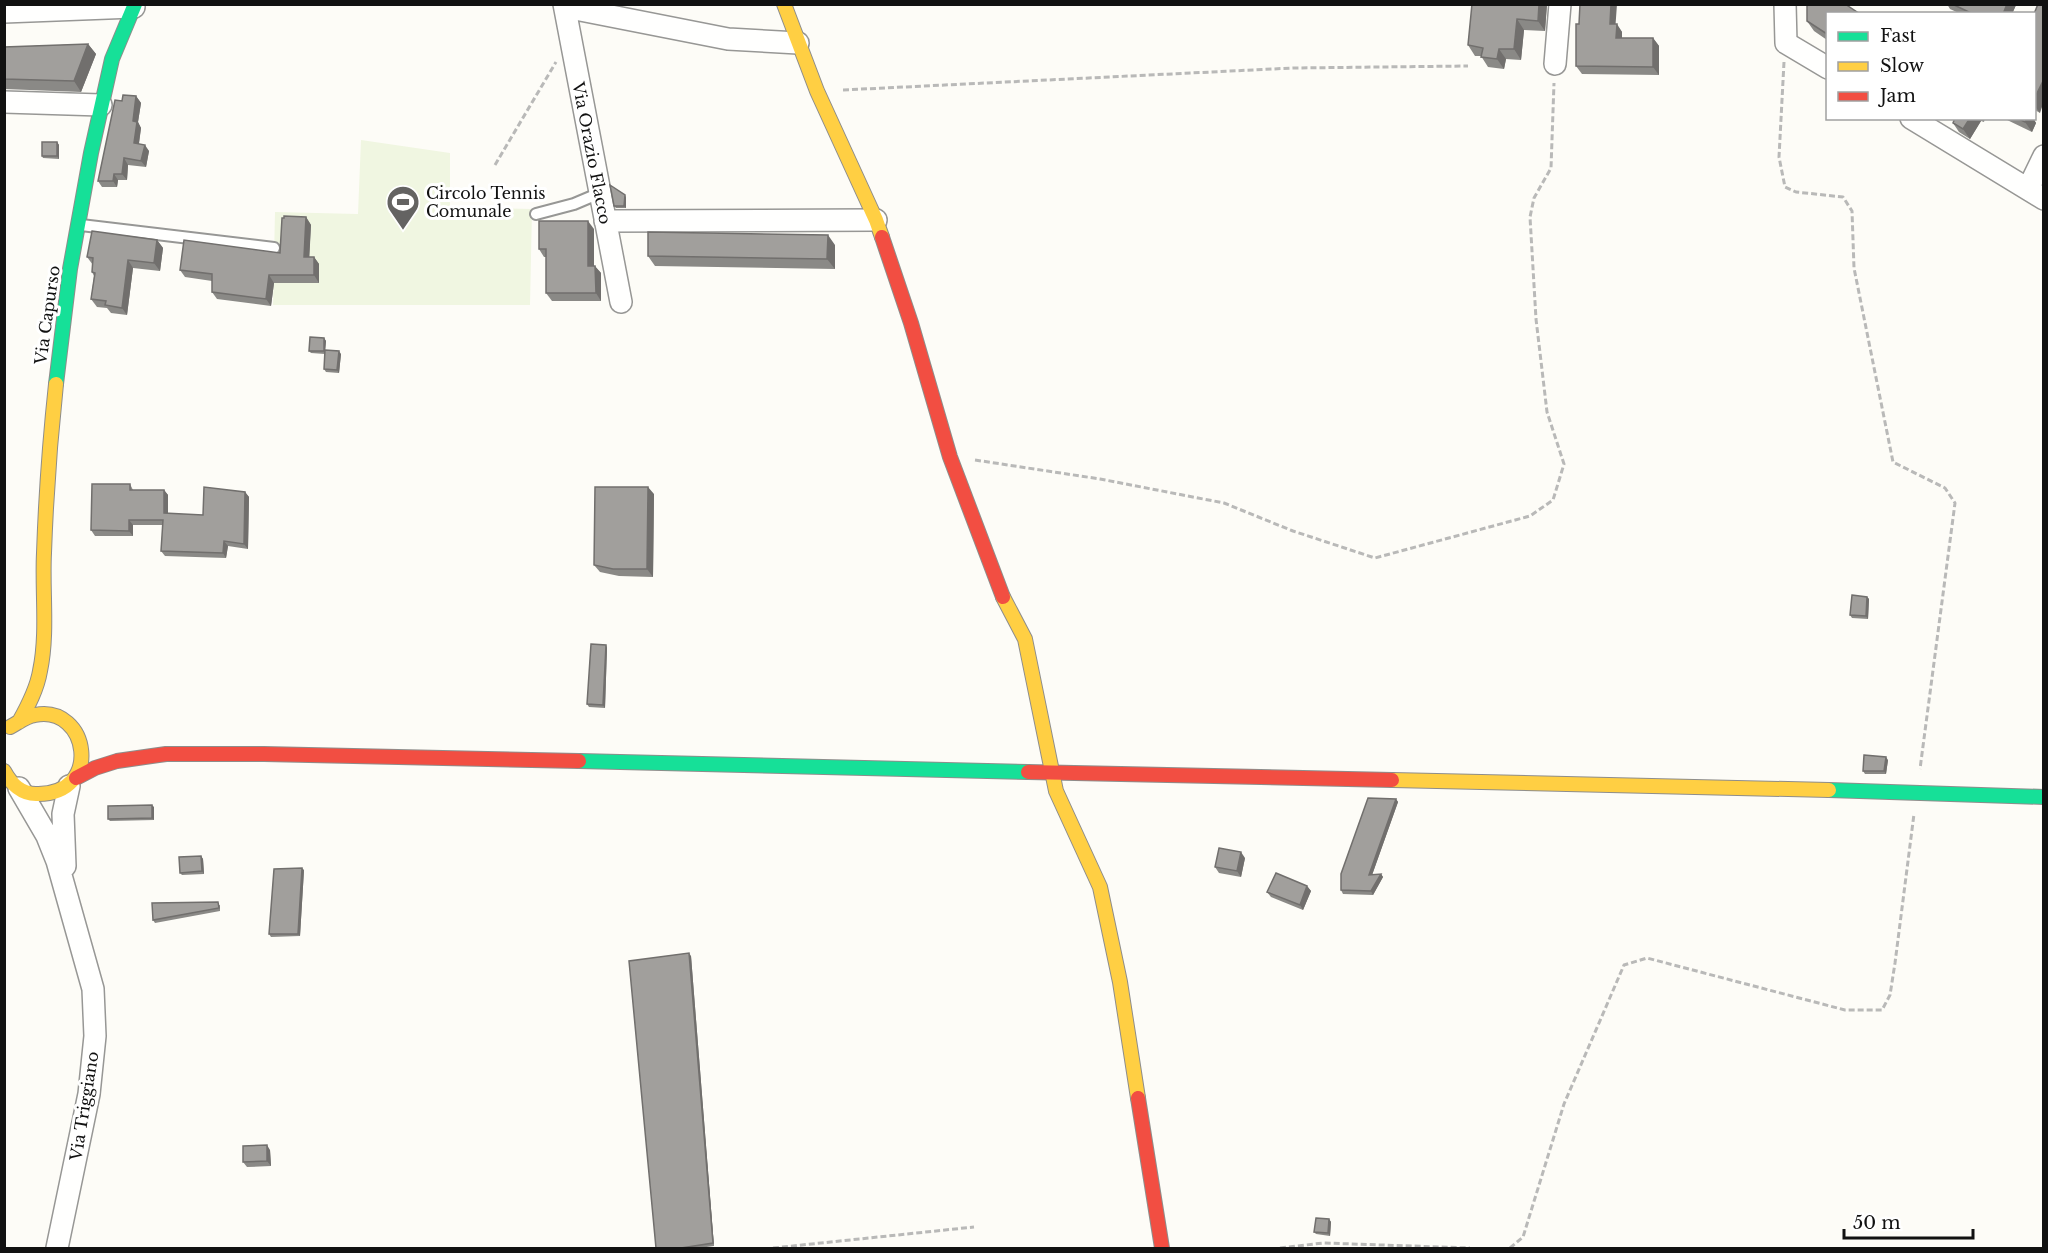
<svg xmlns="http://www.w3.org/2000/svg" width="2048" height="1253" font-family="'Libre Baskerville',serif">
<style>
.pitch{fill:#f0f6e1}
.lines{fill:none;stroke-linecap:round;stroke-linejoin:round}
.lane-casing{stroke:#979795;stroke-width:14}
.street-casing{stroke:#979795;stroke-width:24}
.fast-casing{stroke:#8e8d8b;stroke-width:16}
.slow-casing{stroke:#8e8d8b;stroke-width:16}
.jam-casing{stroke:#8e8d8b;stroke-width:16}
.path{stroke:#b9b9b8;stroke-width:3;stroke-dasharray:6 3;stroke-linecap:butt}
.lane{stroke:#fffffe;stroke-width:10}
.street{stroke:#fffffe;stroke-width:21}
.fast{stroke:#16e098;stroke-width:14}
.slow{stroke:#ffcf43;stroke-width:14}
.jam{stroke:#f24e42;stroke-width:14}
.wall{fill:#8a8986}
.shaded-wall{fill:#716f6d}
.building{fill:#a19f9c;stroke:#716f6d;stroke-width:1.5}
.labels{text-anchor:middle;stroke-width:6;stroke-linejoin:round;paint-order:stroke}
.street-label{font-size:16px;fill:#111;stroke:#fff}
.poi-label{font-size:16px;fill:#111;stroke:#fff;text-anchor:start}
</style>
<rect width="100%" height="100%" fill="#fdfcf7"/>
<path class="pitch" d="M361,140l89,13v54l82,2 -2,96h-257l2,-93 83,2z"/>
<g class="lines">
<g class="lane-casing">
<path id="lane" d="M536,214l38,-10 26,-11
M81,225l193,23"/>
</g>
<g class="street-casing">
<path id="street" d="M564,4l57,298
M1785,4l1,39 42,25
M565,7l163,32 70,4
M4,12l130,-5
M1555,64l5,-60
M4,102l97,3
M1911,118l133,81
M2028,189l16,-33
M605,221l271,-1
M19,788l28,48 10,25 36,128 2,47 -6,58 -32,154
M65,866l-2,-52 6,-28"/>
</g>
<g class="fast-casing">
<path id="fast" d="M56,384l14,-115 21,-116 21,-94 23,-55
M579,761l449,11
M1829,790l215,7"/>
</g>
<g class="slow-casing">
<path id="slow" d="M784,4l33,87 59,129 6,17
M1003,597l22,42 31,152 44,96 20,95 18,116
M19,722c9,-16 18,-33 21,-51 8,-38 2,-80 4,-118 2,-58 6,-113 12,-169
M4,771c7,13 18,23 32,23 68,2 53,-90 -1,-79 -9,1 -17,8 -25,12
M1392,780l437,10"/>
</g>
<g class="jam-casing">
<path id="jam" d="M882,237l29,86 39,134 53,140
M1028,772l364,8
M76,778l19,-10 22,-7 49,-7h98l315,7
M1138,1098l24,150"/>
</g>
<path class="path" d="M1784,62l-5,95 6,30 11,5 47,5 9,14 2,57 39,194 52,26 10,15 -35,266
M843,90l450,-22 175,-2
M495,165l61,-103
M975,460l125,19 124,24 69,28 82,27 155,-42 23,-16 11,-36 -17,-52 -11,-93 -6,-102 4,-19 17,-30 3,-85
M773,1248l201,-21
M1280,1248l43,-5 147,5
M1510,1248l13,-11 41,-133 60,-139 23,-7 198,52h37l8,-15 5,-32 19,-149"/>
<use href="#lane" class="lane"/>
<use href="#street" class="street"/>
<use href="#fast" class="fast"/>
<use href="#slow" class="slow"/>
<use href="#jam" class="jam"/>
</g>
<path class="wall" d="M1547,4l-2,27 -21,-1 -3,30 -15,-1 -2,10 -16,-2 -7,-11h-6l-7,-11z
M1807,4h40v2l-20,8v26l-13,-9 -7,-10z
M1947,4h68l1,1 -4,9h-51l-11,-5z
M2034,14l6,99 -5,-3 -1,1z
M1616,24l6,8v6h31l6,8v29l-77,-1 -6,-8z
M88,44l8,10 -15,38 -77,-3v-42z
M136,96l5,7 -3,19 3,6 -2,16 10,7 -3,16 -18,-2 -1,15h-9l-1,7h-15l-4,-6 24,-80z
M1952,118h33l-1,4 -3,-1 -11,18 -11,-7 -6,-9 1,-3z
M2003,118h30l3,5 -4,9z
M57,142l2,3v14l-16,-1 -1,-2z
M625,195l1,3v10h-10l-2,-2z
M306,217l5,8 -2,32h5l5,7v19h-45l-3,23 -54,-7 -5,-7v-11l-27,-4 -5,-7 100,-17z
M594,229v37l7,7v28h-49l-6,-8v-36h-2l-5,-8z
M157,240l6,8 -3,23 -27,-3 -6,47 -16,-2 -4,-5 -10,-1 -6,-8 3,-23 -2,-4 1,-7 -6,-8z
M835,245v24l-180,-3 -7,-10z
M324,338l2,3 -1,9 16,4 -2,19 -13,-1 -2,-3 1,-15 -14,-1 -2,-2z
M130,484l3,6h31l4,5v19l35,1 42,-23 4,5 -1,52 -20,-3 -2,12 -61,-2 -4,-5 2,-26h-30v11h-38l-4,-6z
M654,494l-1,83 -34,-1 -19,-4 -6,-7z
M1867,597l2,2 -1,20 -16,-1 -2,-3z
M606,645l1,3 -2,60 -16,-1 -2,-3z
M1888,760l-2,14h-21l-2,-3z
M1396,799l2,3 -26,73 9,-1 2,3 -10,18 -30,-1 -2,-4z
M154,807v13l-44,1 -2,-2z
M201,856l2,3 1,15 -22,1 -2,-2z
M1245,858l-4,19 -22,-4 -4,-6z
M304,870l-4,66 -29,1 -2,-3z
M1307,886l4,5 -8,19 -32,-13 -4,-5z
M220,905v6l-65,12 -2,-3z
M691,956l23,290 -15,2h-43z
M270,1150l1,16 -24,1 -4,-5z
M1329,1219l2,3 -1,14 -14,-2 -2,-2z"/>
<path class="shaded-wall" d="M1539,4h8l-2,27 -7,-10z
M1611,4h6l-2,28 -5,-8z
M2007,4l9,1 -4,9h-9z
M1517,19l7,11 -3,30 -7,-11z
M1617,24l5,8v14l-6,-8z
M1653,38l6,8v29l-6,-8z
M88,44l8,10 -15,38 -7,-11z
M1499,49l7,10 -2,10 -7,-10z
M2043,81v23l-3,9 -6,-8v-6z
M136,96l5,7 -3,19 3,6 -3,21 -4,-6 -1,-22z
M1970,118h10l1,3 -11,18 -7,-10z
M2027,118h6l3,5 -4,9 -7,-10z
M57,142l2,3v14l-2,-3z
M145,145l4,6 -3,16 -5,-6z
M124,158l4,7 -1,15 -5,-6z
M114,174l4,6 -1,7 -4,-6z
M625,195l1,3v10l-2,-2z
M306,217l5,8 -2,39 -5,-7z
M588,221l6,8v44l-6,-7z
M828,235l7,10v24l-8,-10z
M157,240l6,8 -3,23 -6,-8z
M314,257l5,7v19l-5,-8z
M128,260l5,8 -6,47 -5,-7z
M595,266l6,7v28l-5,-8z
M269,275l5,8 -3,23 -5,-7z
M324,338l2,3 -1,13 -1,-3z
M339,351l2,3 -2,19 -2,-3z
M648,487l6,7 -1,83 -6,-8z
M164,490l4,5v24l-4,-6z
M245,492l4,5 -1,52 -4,-5z
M129,520l4,5v11l-4,-5z
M224,541l4,5 -2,12 -3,-5z
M1867,597l2,2 -1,20 -2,-3z
M606,645l1,3 -2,60 -2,-3z
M1886,757l2,3 -2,14 -2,-3z
M1396,799l2,3 -27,76 -2,-3z
M152,805l2,2v13l-2,-2z
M1241,852l4,6 -4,19 -4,-6z
M201,856l2,3 1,15 -2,-3z
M302,868l2,2 -4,66 -2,-2z
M1381,874l2,3 -10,18 -2,-4z
M1307,886l4,5 -8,19 -3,-5z
M689,953l2,3 23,290 -1,-3z
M267,1145l3,5 1,16 -4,-5z
M1329,1219l2,3 -1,14 -2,-3z"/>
<path class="building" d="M1472,4h67l-1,17 -21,-2 -3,30h-15l-2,10 -16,-2 2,-9 -15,-3z
M1580,4h31l-1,20h7l-1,14h37v29l-77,-1v-42h3z
M1807,4h38l15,10h-33v20l-20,-13z
M1952,4h55l-4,10h-30z
M2038,4h5v77l-9,18v-85z
M88,44l-14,37 -70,-2v-32z
M123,95l13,1 -3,25 4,1 -3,21 11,2 -4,16 -17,-3 -2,16h-8l-1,7h-15l17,-81 7,1z
M1955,118h15l-7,11 -10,-6z
M2017,118h10l-2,4z
M42,142h15v14h-15z
M610,185l15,10 -1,11h-10z
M284,216l22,1 -2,40h10v18h-45l-3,24 -54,-7v-18l-32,-4 4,-30 96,13 2,-35h2z
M539,221h49v45h7l1,27h-50v-44h-7z
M92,231l65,9 -3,23 -26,-3 -6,48 -17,-3 1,-4 -15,-2 4,-26 -3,-1 1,-14 -6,-1z
M648,232l180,3 -1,24 -179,-3z
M310,337l14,1v13h-15z
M325,350l14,1 -2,19 -13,-1z
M92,484h38v6h34v23l39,2 1,-28 41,5 -1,52 -20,-3 -1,12 -62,-2 2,-31h-34v11l-38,-1z
M595,487h53l-1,82h-34l-19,-4z
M1852,595l15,2 -1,19 -16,-1z
M591,644l15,1 -3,60 -16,-1z
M1864,755l22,2 -2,14h-21z
M1368,798l28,1 -27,76 12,-1 -10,17 -30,-1v-16z
M152,805v13l-44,1v-13z
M1219,848l22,4 -4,19 -22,-4z
M201,856l1,15 -22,2 -1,-16z
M302,868l-4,66h-29l5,-65z
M1276,873l31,13 -7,19 -33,-13z
M218,902l1,6 -66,12 -1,-17z
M689,953l24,290 -32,5h-25l-27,-287z
M267,1145v16l-24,1v-16z
M1316,1218l13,1 -1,14 -14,-1z"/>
<defs>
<g id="stadium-pin" transform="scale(1.725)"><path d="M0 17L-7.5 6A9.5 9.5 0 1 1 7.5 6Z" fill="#646362" stroke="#fff"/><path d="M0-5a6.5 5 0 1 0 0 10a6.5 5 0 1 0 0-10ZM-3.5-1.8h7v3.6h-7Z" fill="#fff"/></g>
</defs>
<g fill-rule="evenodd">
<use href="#stadium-pin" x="403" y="202"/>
</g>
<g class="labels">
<g class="street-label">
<text transform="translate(592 153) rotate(79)" y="6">Via Orazio Flacco</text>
<text transform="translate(47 315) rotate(-82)" y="6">Via Capurso</text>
<text transform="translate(84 1106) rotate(-81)" y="6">Via Triggiano</text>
</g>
<g class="poi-label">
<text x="426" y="199">Circolo Tennis<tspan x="426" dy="18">Comunale</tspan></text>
</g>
</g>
<rect width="2048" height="1253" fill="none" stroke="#111111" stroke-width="12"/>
<rect x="1826" y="12" width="210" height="108" fill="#ffffff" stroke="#a0a0a0" stroke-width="1.5"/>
<rect x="1838" y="32" width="30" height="9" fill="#16e098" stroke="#a0a0a0" stroke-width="1.5"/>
<text x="1880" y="42" font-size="18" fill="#111111">Fast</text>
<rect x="1838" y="62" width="30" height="9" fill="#ffcf43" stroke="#a0a0a0" stroke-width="1.5"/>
<text x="1880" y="72" font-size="18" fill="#111111">Slow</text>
<rect x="1838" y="92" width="30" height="9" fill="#f24e42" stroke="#a0a0a0" stroke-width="1.5"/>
<text x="1880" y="102" font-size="18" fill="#111111">Jam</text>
<path d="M1844 1229v9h129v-9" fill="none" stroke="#111111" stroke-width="3"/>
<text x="1853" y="1229" font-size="18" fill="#111111" stroke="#ffffff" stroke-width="4.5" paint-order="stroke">50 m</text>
</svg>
